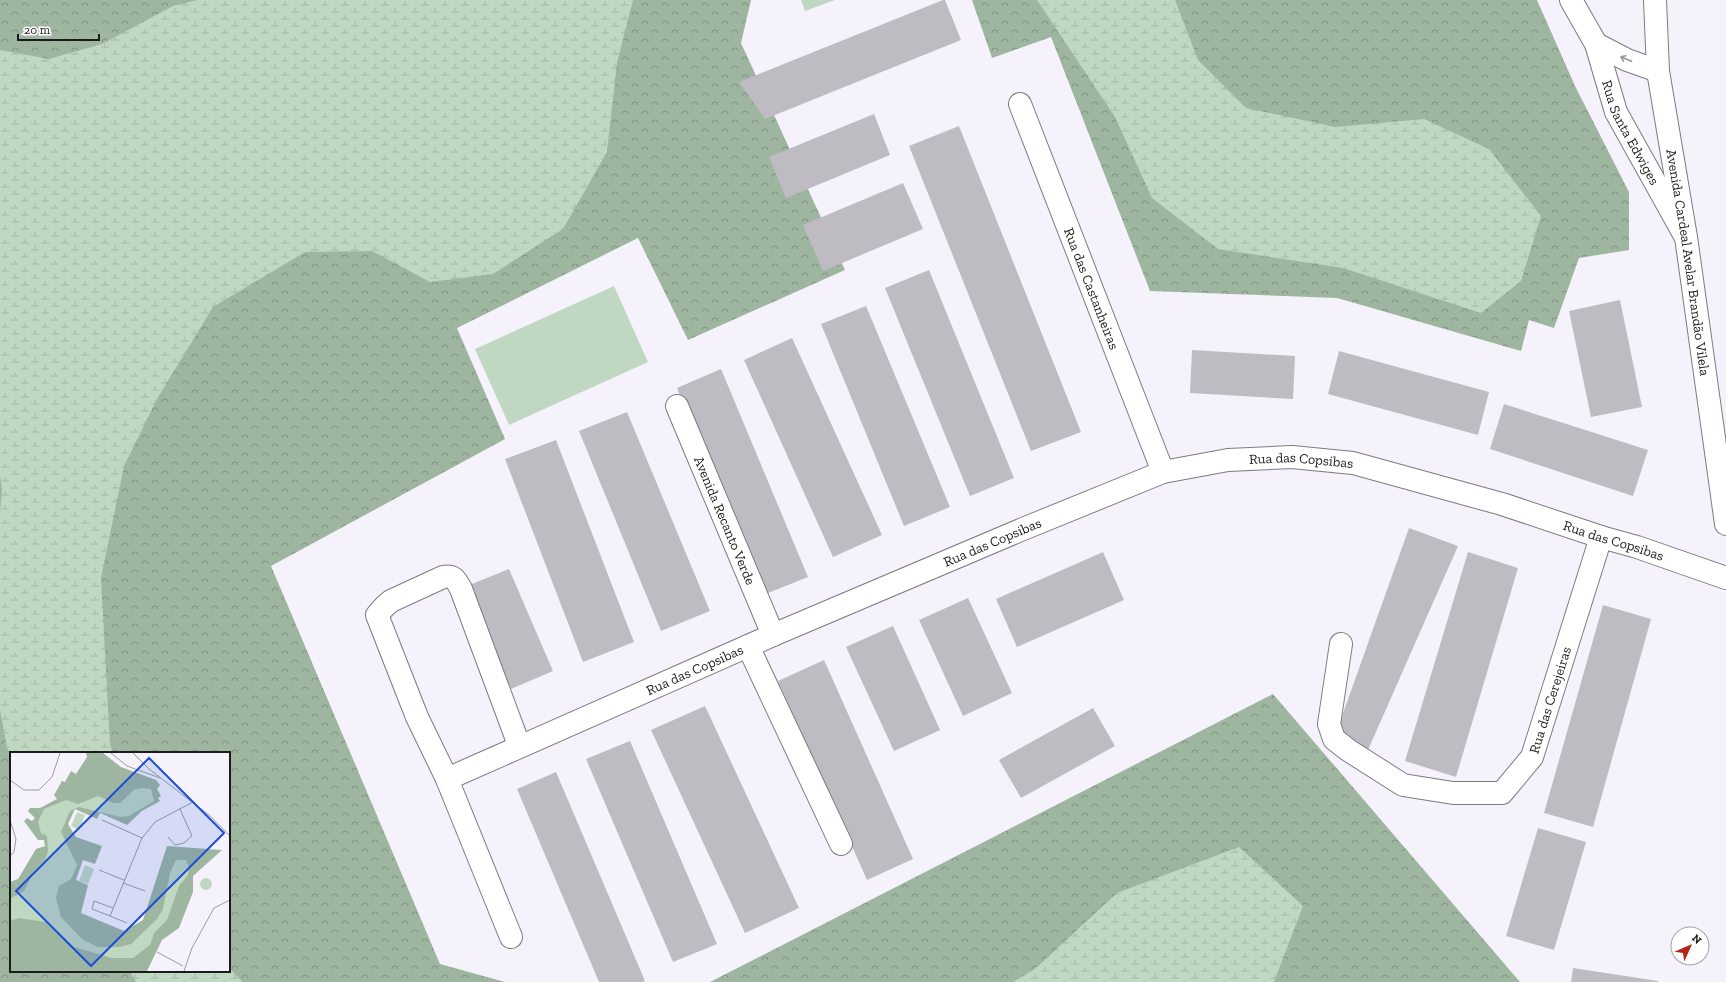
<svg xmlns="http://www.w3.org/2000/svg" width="1726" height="982" font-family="'Zilla Slab',serif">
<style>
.green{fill:#c0d8c2}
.forest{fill:url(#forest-crowns);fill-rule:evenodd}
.wetland{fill:url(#wetland-marsh)}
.building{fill:#bfbbc3}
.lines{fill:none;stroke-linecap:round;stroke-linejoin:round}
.street-casing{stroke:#7d7a81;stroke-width:24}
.secondary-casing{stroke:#7d7a81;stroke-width:24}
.street{stroke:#fff;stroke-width:22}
.secondary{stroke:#fff;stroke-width:22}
.oneway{stroke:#989899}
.labels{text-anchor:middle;stroke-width:3;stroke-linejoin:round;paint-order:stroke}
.street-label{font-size:14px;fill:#1b1a1d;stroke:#fff}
.inset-road{fill:none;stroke:#9e9ca2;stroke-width:1}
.view{fill:#1d4ed8;fill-opacity:0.15;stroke:#1d4ed8;stroke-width:2}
.inset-edge{fill:none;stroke:#1b1a1d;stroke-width:2}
</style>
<defs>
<pattern id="forest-crowns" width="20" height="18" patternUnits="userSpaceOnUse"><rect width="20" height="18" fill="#9eb6a0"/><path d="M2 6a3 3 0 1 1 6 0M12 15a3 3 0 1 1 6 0" fill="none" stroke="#809382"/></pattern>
<pattern id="wetland-marsh" width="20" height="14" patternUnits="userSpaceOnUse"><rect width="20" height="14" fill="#c0d8c2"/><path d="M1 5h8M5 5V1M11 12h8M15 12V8" fill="none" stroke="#a4b9a6"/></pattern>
</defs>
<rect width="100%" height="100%" fill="#f6f2fb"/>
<path class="green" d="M801,0h34l-30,11z
M614,286l34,76 -139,63 -34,-76z"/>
<path class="forest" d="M0,0h751l-10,43 104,227 -157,70 -50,-102 -181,90 48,111 -234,127 169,398 65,18h-505zM11,753h218v218h-218z
M972,0h565l38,86 54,106v58l-50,8 -25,70 -25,-8 -8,31 -184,-53 -187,-7 -99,-254 -59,21z
M1273,694l247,288h-810z"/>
<path class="wetland" d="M197,0h436l-16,63 -10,89 -44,77 -70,45 -63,8 -58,-31 -67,1 -92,55 -56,92 -33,67 -23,112 9,167 3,8h-102v2l-4,-7 -7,-38v-197l2,-24 -2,-13v-426l49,9 53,-15 71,-38z
M1037,0h138l23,60 48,48 89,19 89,-8 65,30 52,67 -20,65 -40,32 -138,-45 -125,-19 -66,-51 -37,-81z
M1239,847l64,59 -29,76h-261l22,-13 82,-76z
M229,968l14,14h-107l-6,-11h99z"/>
<path class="building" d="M943,0h2l16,40 -196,79 -26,-37z
M874,114l16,41 -104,43 -17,-41z
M959,126l122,306 -50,19 -122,-305z
M903,183l20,46 -100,42 -20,-46z
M929,270l85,208 -44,18 -85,-208z
M1620,300l22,107 -51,10 -22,-106z
M866,306l84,201 -46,19 -83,-202z
M792,338l90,197 -49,22 -89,-197z
M1192,350l103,6 -2,43 -103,-6z
M1339,351l150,41 -11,43 -150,-41z
M721,369l87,208 -45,18 -86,-207z
M1504,404l144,46 -15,46 -143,-47z
M627,412l83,199 -49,20 -82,-200z
M556,440l78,202 -51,20 -78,-203z
M1409,528l49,18 -90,204 -32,-17z
M1103,552l21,48 -107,47 -21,-48z
M1468,552l50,16 -62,209 -51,-16z
M509,569l44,102 -42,18 -44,-103z
M968,598l44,95 -49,23 -44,-96z
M1603,605l48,14 -58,208 -49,-14z
M893,626l47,104 -46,21 -48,-104z
M824,660l89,199 -46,21 -89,-199z
M705,706l94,202 -54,25 -94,-203z
M1093,708l22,38 -94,52 -22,-38z
M630,741l87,203 -44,18 -87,-203z
M556,772l89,209 -3,1h-43l-82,-193z
M1538,828l48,14 -32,108 -48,-14z
M1573,968l85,13v1h-87z"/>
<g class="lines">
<g class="street-casing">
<g id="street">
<path id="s1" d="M1571,0l25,44 20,68 69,124"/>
<path d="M1596,44l31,16 31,11"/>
<path id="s2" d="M1020,104l143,368"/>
<path id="s3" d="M677,406l96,229"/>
<path id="s4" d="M1341,644l-12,80 5,15 14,11 55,35 50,8h49l30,-36 69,-220"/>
<path d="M748,646l93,198"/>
<path d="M447,779l-30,-62 -40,-102 8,-9 6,-5 52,-24c11,-2 13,3 18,12l58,156"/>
<path id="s5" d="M511,937l-64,-158 326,-144 250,-106 140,-57 65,-12 64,-3 61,6 149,41 99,33 36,10 89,31"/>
</g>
</g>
<g class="secondary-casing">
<g id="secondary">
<path id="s6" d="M1655,0l3,71 28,166 40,287"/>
</g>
</g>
<use href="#street" class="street"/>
<use href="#secondary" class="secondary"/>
</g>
<defs><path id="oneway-shaft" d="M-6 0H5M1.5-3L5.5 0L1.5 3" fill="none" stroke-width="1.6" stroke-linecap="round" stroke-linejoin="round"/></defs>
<use class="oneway" href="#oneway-shaft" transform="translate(1626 59) rotate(-157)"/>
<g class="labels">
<g class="street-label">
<text dy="5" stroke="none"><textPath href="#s1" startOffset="146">Rua Santa Edwiges</textPath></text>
<text dy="5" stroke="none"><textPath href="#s6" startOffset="265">Avenida Cardeal Avelar Brandão Vilela</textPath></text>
<text dy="5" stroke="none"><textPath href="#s2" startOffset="198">Rua das Castanheiras</textPath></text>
<text dy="5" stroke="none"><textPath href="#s5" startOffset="1089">Rua das Copsibas</textPath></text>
<text dy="5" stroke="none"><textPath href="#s3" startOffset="124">Avenida Recanto Verde</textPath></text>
<text dy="5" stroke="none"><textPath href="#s5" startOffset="1413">Rua das Copsibas</textPath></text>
<text dy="5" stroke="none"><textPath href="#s5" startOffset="765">Rua das Copsibas</textPath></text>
<text dy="5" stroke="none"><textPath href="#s5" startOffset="441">Rua das Copsibas</textPath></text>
<text dy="5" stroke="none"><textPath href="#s4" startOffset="386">Rua das Cerejeiras</textPath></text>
</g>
</g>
<g transform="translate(10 752)">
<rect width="220" height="220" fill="#f6f2fb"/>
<path d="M67,60l8,3 -6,15 -8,-4zM75,113l9,4 -6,15 -9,-3zM190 132a6 6 0 1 1 12 0a6 6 0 1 1-12 0Z" fill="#c0d8c2"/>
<path d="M76,1h17l18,14 35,13 4,5 -3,4 4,7 -3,2 2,3 -18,10 -15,14 -27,-12 -3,6 -22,-10 -7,15 8,13 26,9 -7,18 -12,-4 -7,20 12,5 -7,28 43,18 19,-11 24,-74 55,4 -29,26v16l-14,36 -17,12 -15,31h-137v-89l8,-3 18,-30 9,-3 -1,-6h-6l-14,-19 3,-3 5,3 3,-3 -7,-7 2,-3h10l17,-9 -3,-4 8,-14 3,1 6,-11 5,3 11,-17z" fill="#9eb6a0"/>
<path d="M132,36l9,1 3,12 -25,15 -9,1 -41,-10 -9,4 -9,21 16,33 -6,14 -12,7 -3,12 5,19 21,22 16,8h21l12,-3 26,-25 6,-10 7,-36 6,-13h10l3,8 -1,7 -9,11 -12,34 -13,13 -4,12 -17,13h-21l-38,-11 -29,-25 -26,-4 -9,3v-22l14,-8 11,-21 10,-10 3,-9 -1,-15 -6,-3 -3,-11 6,-13 22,-9 12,4 20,-8 15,7h7l14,-13z" fill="#c0d8c2"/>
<path class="inset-road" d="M101,1l16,13 33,12M123,1l16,16 60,46 21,21M0,28l14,10h15l13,-13 8,-24M0,68l6,19 -2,13 -4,4M92,68l40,18M158,85l7,8 9,-2 8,-7 -12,-27M89,118l25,10M113,131l22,8M100,164l-18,-7 2,-8 19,7M117,171l-17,-7 32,-78 13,-16 38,-20M147,200l26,14M174,219l8,-23 22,-40 16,-8"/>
<path class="view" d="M139,6l75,75 -133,133 -75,-75z"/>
<rect width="220" height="220" class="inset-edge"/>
</g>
<g transform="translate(1690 946) rotate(45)"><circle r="19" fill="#ffffff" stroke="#a4a3a5"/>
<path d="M0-3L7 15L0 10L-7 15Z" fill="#b32515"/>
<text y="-6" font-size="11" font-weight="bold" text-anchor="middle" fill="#1b1a1d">N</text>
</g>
<path d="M18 34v6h81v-6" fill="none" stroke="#1b1a1d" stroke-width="2"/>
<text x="24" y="34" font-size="12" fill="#1b1a1d" stroke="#ffffff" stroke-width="3" paint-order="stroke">20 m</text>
</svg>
